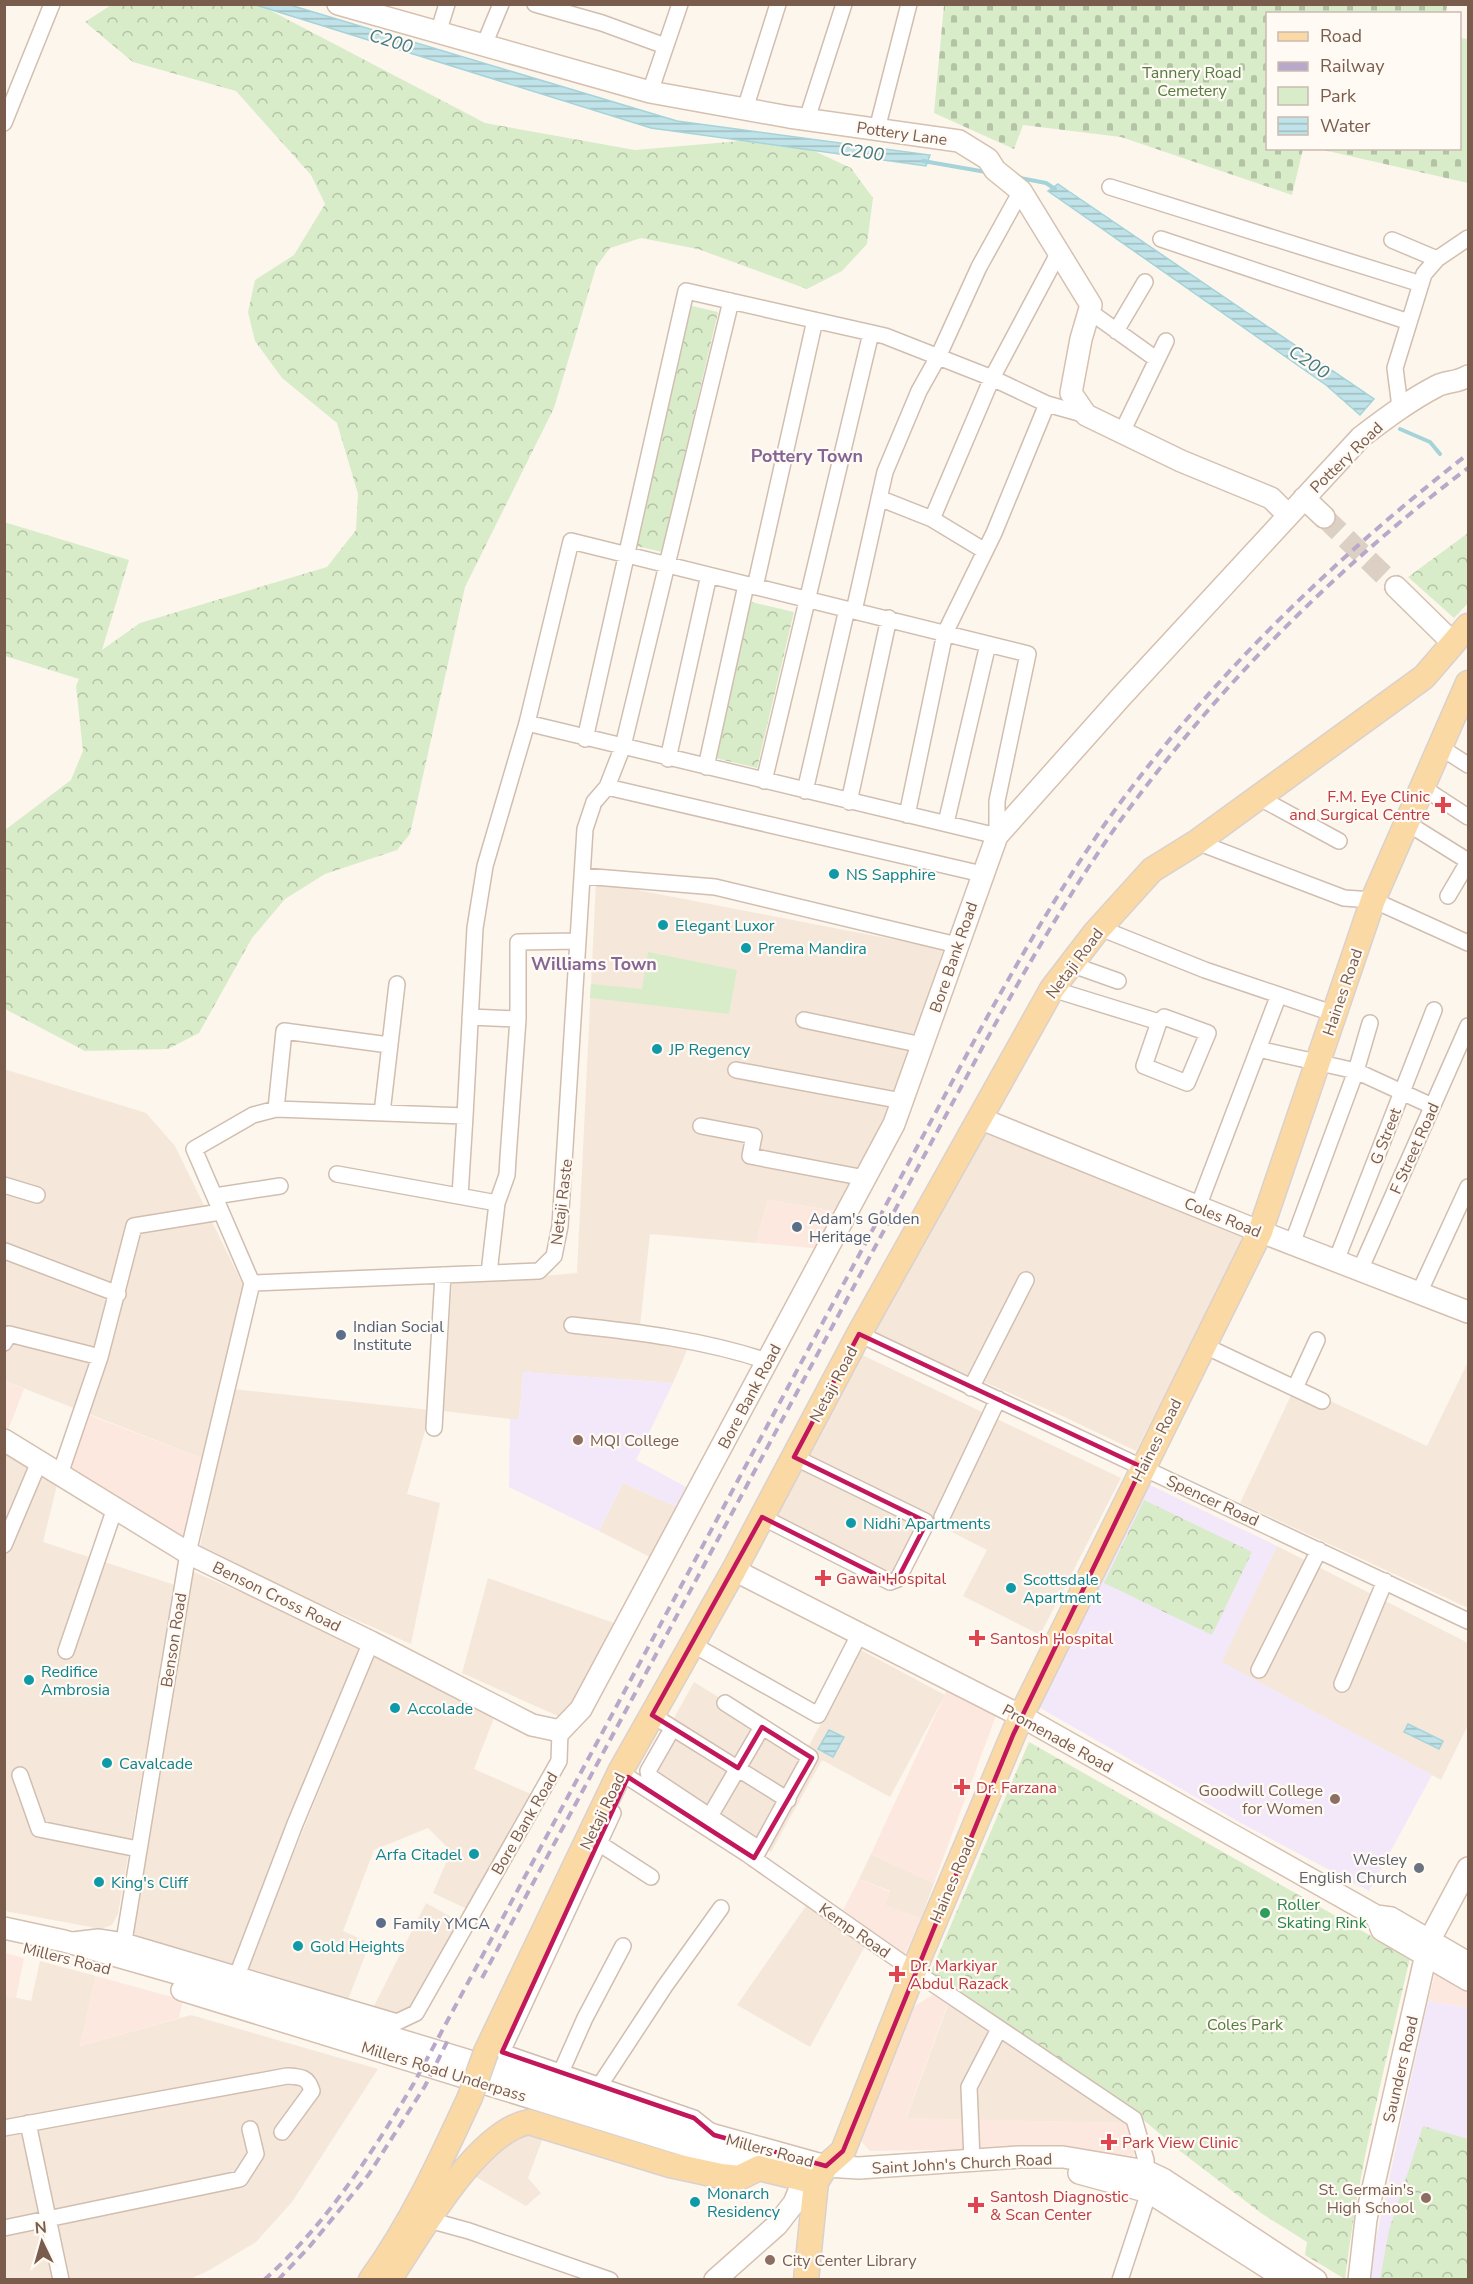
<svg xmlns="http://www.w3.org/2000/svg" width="1473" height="2284" font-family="'Nunito Sans',sans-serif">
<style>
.residential{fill:#f5e8da}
.commercial{fill:#fde8e0}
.education{fill:#f3e8fa}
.green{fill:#d8ecc9}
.forest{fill:url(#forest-crowns)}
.cemetery{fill:url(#cemetery-stones)}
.water{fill:url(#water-rules);stroke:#a5d3da;stroke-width:1.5}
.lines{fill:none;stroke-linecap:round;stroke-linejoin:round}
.stream{stroke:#a5d3da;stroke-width:4}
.secondary-tunnel{stroke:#dcd0c4;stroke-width:21;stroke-dasharray:21 10;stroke-linecap:butt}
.street-casing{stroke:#d1beb0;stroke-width:18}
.secondary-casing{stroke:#d6c0b0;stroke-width:24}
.primary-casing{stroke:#dad1cd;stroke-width:27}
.street{stroke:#fff;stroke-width:15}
.secondary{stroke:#fff;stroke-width:21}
.primary{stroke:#fbd9a5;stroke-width:24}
.rail{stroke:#b9a8c9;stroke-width:4;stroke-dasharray:9 6;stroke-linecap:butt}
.primary-bridge-casing{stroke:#dad1cd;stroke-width:27;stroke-linecap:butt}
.primary-bridge{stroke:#fbd9a5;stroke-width:24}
.marked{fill:none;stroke:#c2185b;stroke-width:4.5;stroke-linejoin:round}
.health-dot{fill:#e0444e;stroke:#fffaf3;stroke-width:2}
.culture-dot{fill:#0f9aa8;stroke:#fffaf3;stroke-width:2}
.service-dot{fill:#5c6f8a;stroke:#fffaf3;stroke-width:2}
.education-dot{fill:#8d6e63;stroke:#fffaf3;stroke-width:2}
.worship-dot{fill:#6b7280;stroke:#fffaf3;stroke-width:2}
.leisure-dot{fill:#2e9e5b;stroke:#fffaf3;stroke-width:2}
.labels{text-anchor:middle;stroke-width:4.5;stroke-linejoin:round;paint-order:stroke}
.park-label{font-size:16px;fill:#537a41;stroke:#fffaf3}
.street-label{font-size:16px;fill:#7a5c4d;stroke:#fffaf3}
.health-label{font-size:16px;fill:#be3a42;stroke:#fffaf3;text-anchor:start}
.culture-label{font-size:16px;fill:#0d838f;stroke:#fffaf3;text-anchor:start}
.service-label{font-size:16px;fill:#4e5e75;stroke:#fffaf3;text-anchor:start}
.education-label{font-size:16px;fill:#785e54;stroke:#fffaf3;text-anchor:start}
.worship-label{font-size:16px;fill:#5b616d;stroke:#fffaf3;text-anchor:end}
.leisure-label{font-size:16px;fill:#27864d;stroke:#fffaf3;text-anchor:start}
.water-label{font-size:18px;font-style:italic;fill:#437c86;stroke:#fffaf3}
.neighbourhood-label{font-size:18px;font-weight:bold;fill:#846695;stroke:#fffaf3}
</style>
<defs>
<pattern id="forest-crowns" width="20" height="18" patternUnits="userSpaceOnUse" patternTransform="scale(1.5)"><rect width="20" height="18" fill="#d8ecc9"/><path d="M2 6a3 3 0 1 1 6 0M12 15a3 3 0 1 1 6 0" fill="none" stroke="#b4c2a5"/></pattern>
<pattern id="cemetery-stones" width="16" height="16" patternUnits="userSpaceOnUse" patternTransform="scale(1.5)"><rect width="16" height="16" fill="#d8ecc9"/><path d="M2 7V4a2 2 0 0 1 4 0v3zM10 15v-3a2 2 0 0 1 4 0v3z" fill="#b4c2a5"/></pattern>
<pattern id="water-rules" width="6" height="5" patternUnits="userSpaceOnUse" patternTransform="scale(1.5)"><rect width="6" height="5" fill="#bfe3e8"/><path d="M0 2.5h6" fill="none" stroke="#a0bbbe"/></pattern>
</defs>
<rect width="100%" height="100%" fill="#fdf6ec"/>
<path class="residential" d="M596,882l347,67 -55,170 -46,93 -74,-12 -12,43 -106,-9 -10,92 53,10 -20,47 -150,-11 -4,48 -76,-9 9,-127 125,-11z
M4,1069l142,44 29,33 70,143 -39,171 -201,-79z
M982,1129l263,109 -109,213 -76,-36 -192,-83z
M858,1353l263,125 -81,157 -77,-39 24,-46 -49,-25 -5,-1 -33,64 -130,-68z
M1468,1362v246l-228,-105 56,-118 131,61z
M233,1389l198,21 -24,84 33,9 -29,141 -212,-93z
M4,1450l53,35 -14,57 132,43 -57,329 -6,11 -11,4 -96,-18z
M623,1483l56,25 -29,49 -51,-26z
M1277,1546l191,97v82l-27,55 -220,-118z
M192,1571l171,74 -126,325 -105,-33z
M488,1578l126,45 -41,88 -11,7 -100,-45z
M861,1650l84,45 -55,102 -68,-37 -51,92 -132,-71 55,-99 112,69z
M375,1654l121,59 -22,56 57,25 -62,116 -36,-17 18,-42 -23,-23 -54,22 -31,81 27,12 -23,59 -101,-32z
M871,1854l63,29 -13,36 -37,-14 6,-14 -31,-12z
M426,1903l36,20 -47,87 -18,8 -25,-8z
M808,1903l57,43 -55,101 -73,-42z
M40,1961l56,15 -16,70 111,-31 187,54 -86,133 -36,40 -50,30 -18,8 -183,-1 -1,-284 27,6z
M949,2002l181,121 -224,-4z
M518,2133l26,2 -16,43 13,15 -15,13 -57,-33z"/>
<path class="commercial" d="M768,1200l74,12 -19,37 -67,-6z
M4,1381l20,8 -17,44 -3,-2z
M89,1415l117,45 -20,79 -118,-70z
M947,1690l50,23 -63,170 -63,-29z
M859,1879l31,13 -5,13 36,14 -16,35 -62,-44z
M5,1953l19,5 -8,40 -11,-3z
M1437,1966l31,18v24l-40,-7z
M96,1976l87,24 -4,18 -99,28z
M932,1995l16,8 -42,115 225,5 3,33 -74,-8 -190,3 -9,-10 44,-122 10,-13z"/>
<path class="education" d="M523,1372l150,11 -37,77 54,29 -11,19 -56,-25 -24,48 -90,-44 1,-68h9z
M1148,1484l129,62 -55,116 210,113 -63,116 -130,-69 -204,-117z
M1428,2001l40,7v271l-101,1z"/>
<path class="green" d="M648,952l89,18 -8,44 -139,-16 1,-14 51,5z"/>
<path class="forest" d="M258,4l227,119 150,27 105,-9 72,9 39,18 22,30 -6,46 -25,27 -35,18 -109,-40 -57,-11 -31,10 -14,19 -42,141 -89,179 -55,247 -13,16 -72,24 -40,25 -33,39 -53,95 -31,16 -83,2 -80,-42v-179l66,-50 12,-29 -7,-65 3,-7 -74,-23 -1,-134 125,38 -27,90 38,-27 187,-56 29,-37 2,-36 -21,-71 -55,-45 -27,-37 -7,-29 7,-32 39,-25 31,-51 -14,-29 -75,-84 -103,-29 -48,-40 26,-17z
M688,305l30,7 -56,240 -30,-7z
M1468,533v70l-14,15 -46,-41z
M747,601l47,11 -37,156 -46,-11z
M1144,1500l108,52 -40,83 -108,-52z
M1029,1742l381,216c-25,107 -52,213 -65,321l-40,-24 2,-13 -46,-29 -81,-62 -41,-35 -209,-142z
M1423,2126l45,13v140h-88l9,-49z"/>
<path class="cemetery" d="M944,5v-1l503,1 -1,8 -178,1v134l35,1 -11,46 -171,-58 -98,-12 -9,24 -80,-36z
M1460,38l8,1v144l-149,-34 141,-1z"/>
<path class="water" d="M256,5h34l387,116 253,34 -4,11 -275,-38z
M1058,184l316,215 -14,16 -34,-30 -278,-194z
M1408,1724l35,17 -4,8 -35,-17z
M829,1730l15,7 -11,20 -15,-8z"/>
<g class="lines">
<path class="stream" d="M923,161l63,11
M1020,178l26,5 9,6
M1400,429l30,13 10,12"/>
<path class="secondary-tunnel" d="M1324,517l72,70"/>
<g class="street-casing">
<path id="street" d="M535,4l67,19 63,23
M438,33l9,-29
M484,45l17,-41
M650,92l30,-88
M745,109l33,-105
M807,119l37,-115
M4,123l48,-119
M877,129l32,-125
M1110,187l311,97
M1161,239l248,83
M1392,240l45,19
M1089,311l67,48
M1116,331l29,-49
M1400,407l-5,-39 29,-94 13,-15 31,-21
M1122,432l44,-91
M879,498l53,21 53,32
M932,519l60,-141 67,-126
M755,587l60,-267
M854,611l31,-139 34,-81 19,-34 41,-90 42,-76
M585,739l101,-448 199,45 107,42 55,26 39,11
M1440,747l28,18
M668,759l41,-184
M706,767l40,-182
M764,781l107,-448
M607,787l375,87
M1422,787l46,30
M805,791l42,-182
M1258,797l81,44
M849,802l40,-184
M907,815l38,-182 49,-100 53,-129
M946,823l42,-179
M1407,823l61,38
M1197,842l147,56 29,2 95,43
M583,876l132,11 242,58
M1448,896l20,-34
M1100,928l105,42 130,44
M1070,964l48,17
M1052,989l107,33
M470,1017l48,2
M1164,1017l44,16 -21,50 -43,-17 15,-44z
M804,1020l118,25
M1258,1049l98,22 76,35
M736,1070l166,31
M276,1109l8,-78 105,14
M382,1113l15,-129
M701,1126l53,10 -4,20 115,22
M337,1174l160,29
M4,1185l33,10
M215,1196l65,-10
M460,1196l5,-80
M1198,1207l80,-210
M1292,1244l64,-173 14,-48
M5,1251l113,43
M1336,1261l98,-251
M1360,1270l108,-244
M489,1273l8,-70 10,-28 1,-17 10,-139v-77l60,-1
M252,1283l-58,-134 59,-34 23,-6 189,7 10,-188 10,-62 42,-143 44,-182 457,113 -31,147v35l-470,-113
M252,1283l287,-12 15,-15 6,-30 25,-397 9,-27 13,-15 16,-41 108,-445
M1419,1293l49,-106
M572,1325c66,7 132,15 195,36
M859,1334l609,287
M4,1343l5,-9 91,23
M1203,1345l119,56
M971,1388l55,-108
M1295,1388l22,-48
M434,1428l9,-153
M60,1474l40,-117 34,-131 86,-14
M762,1517l128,65 8,-3 26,-51 1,-7 -131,-64
M942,1517l56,-118
M4,1545l35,-83
M692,1644l126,71 42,-82
M66,1651l49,-143
M1259,1670l60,-120
M1342,1684l43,-103
M725,1703l85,54 -56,102
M652,1715l136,85
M668,1736l-20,35 1,5 110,73
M620,1772l127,82 167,117 220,148 12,41v11
M20,1775l19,54 99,20
M613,1813l-111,239 192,66 15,12
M710,1816l52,-89
M600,1844l51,33
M73,1940l25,-3 26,4 64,-388 64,-270
M124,1941l273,81 19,-9 143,-252 1,-30
M238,1973l57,-149 76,-182
M561,2072l24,-54 38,-72
M600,2085l65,-99 56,-78
M28,2123l33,157
M4,2128l283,-52c15,1 21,1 25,15l-30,41
M972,2160l-3,-73 30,-58
M429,2220l40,11 141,49
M4,2228l236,-49 16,-25 -6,-25
M1120,2280l29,-88"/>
</g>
<g class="secondary-casing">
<path id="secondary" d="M338,4l312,88 139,25 170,24 29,18 7,11 26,21 70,114 -10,34 -10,54 15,22 95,46 90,37 17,17
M1304,498l20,19
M1396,587l57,56
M979,1118l267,108 222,86
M4,1440l184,113 183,89 161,83 28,6 21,-22 313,-585 103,-288 124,-139 240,-260c25,-19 49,-37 76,-51 10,-5 19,-3 31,-10
M734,1570l287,146 355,200 15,2 77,45
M1376,1916l6,14 86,50
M4,1928l60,13 154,44 496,150 112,31 33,2 161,-11h43l83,14 17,8 153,101
M182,1990l577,178
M1079,2173l70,19 138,88
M715,2280l62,-55 17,-22 16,-38
M1359,2280l7,-61 63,-278 39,-73"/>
</g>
<g class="primary-casing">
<path id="primary" d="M486,2052l134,-280 114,-202 125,-236 193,-345 43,-56 57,-63 45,-28 227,-165 44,-51
M371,2280c41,-57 70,-120 99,-183
M389,2280c29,-44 88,-149 140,-158l141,43 51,11 18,2 20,-10 57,14
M806,2280l10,-98 10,-16 17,-15 76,-193 102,-242 239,-484 113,-332 95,-217"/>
</g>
<use href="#street" class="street"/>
<use href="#secondary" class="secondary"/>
<use href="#primary" class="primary"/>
<path class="rail" d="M482,1978l506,-941c41,-74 83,-147 132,-216 99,-136 215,-252 348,-353
M264,2280c61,-54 109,-128 150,-197l566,-1053c40,-72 80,-142 127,-209 101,-141 225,-261 361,-367
M278,2280l32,-34 59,-72 56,-88 25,-50"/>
<g class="primary-bridge-casing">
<path id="primary-bridge" d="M470,2097l16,-45"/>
</g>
<use href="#primary-bridge" class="primary-bridge"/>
</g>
<path class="marked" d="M859,1334l283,133 -129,268 -170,416 -17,15 -112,-31 -20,-17 -192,-66 126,-275 126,81 58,-100 -50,-31 -24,41 -86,-53 110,-198 133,67 32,-62 -133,-65z"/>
<g class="health-dot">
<path d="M1440 796h6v6h6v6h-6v6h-6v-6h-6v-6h6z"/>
<path d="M820 1569h6v6h6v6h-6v6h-6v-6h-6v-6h6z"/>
<path d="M974 1629h6v6h6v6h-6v6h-6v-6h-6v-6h6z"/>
<path d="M959 1778h6v6h6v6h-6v6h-6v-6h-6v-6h6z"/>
<path d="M894 1965h6v6h6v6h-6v6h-6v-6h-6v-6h6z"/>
<path d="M1106 2133h6v6h6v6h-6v6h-6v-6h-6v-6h6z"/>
<path d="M973 2196h6v6h6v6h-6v6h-6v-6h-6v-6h6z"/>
</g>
<g class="culture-dot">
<circle cx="834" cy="874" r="6"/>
<circle cx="663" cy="925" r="6"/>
<circle cx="746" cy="948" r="6"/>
<circle cx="657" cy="1049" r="6"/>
<circle cx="851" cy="1523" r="6"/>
<circle cx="1011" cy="1588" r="6"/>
<circle cx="29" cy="1680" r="6"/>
<circle cx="395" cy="1708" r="6"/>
<circle cx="107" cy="1763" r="6"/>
<circle cx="474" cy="1854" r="6"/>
<circle cx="99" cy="1882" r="6"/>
<circle cx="298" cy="1946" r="6"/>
<circle cx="695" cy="2202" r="6"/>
</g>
<g class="service-dot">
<circle cx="797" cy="1227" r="6"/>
<circle cx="341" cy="1335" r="6"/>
<circle cx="381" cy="1923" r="6"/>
</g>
<g class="education-dot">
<circle cx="578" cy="1440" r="6"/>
<circle cx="1335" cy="1799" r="6"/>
<circle cx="1426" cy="2198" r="6"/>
<circle cx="770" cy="2260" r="6"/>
</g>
<circle class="worship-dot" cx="1419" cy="1868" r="6"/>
<circle class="leisure-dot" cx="1265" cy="1913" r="6"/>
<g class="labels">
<g class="park-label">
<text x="1192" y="78">Tannery Road<tspan x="1192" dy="18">Cemetery</tspan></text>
<text x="1245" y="2030">Coles Park</text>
</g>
<g class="street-label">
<text transform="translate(902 133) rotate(8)" y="6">Pottery Lane</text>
<text transform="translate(1346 457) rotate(-44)" y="6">Pottery Road</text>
<text transform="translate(953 957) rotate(-71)" y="6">Bore Bank Road</text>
<text transform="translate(1074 963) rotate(-53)" y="6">Netaji Road</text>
<text transform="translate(1342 992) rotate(-71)" y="6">Haines Road</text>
<text transform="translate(1385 1136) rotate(-69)" y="6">G Street</text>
<text transform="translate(1414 1148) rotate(-66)" y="6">F Street Road</text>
<text transform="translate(561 1202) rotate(-83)" y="6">Netaji Raste</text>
<text transform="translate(1223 1217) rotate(22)" y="6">Coles Road</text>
<text transform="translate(833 1384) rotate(-62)" y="6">Netaji Road</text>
<text transform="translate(749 1396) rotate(-62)" y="6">Bore Bank Road</text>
<text transform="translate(1156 1440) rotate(-63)" y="6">Haines Road</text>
<text transform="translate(1213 1500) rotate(25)" y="6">Spencer Road</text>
<text transform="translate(277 1596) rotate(26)" y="6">Benson Cross Road</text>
<text transform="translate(173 1640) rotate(-81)" y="6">Benson Road</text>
<text transform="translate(1058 1738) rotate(29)" y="6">Promenade Road</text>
<text transform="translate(602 1811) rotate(-64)" y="6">Netaji Road</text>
<text transform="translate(524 1823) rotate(-60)" y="6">Bore Bank Road</text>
<text transform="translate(952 1880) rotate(-67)" y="6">Haines Road</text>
<text transform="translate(855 1930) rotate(35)" y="6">Kemp Road</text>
<text transform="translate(67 1958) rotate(14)" y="6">Millers Road</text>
<text transform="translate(1400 2069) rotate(-77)" y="6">Saunders Road</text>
<text transform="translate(444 2071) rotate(17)" y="6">Millers Road Underpass</text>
<text transform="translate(770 2150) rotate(15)" y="6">Millers Road</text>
<text transform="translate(962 2163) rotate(-3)" y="6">Saint John's Church Road</text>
</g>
<g class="health-label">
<text x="1430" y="802" text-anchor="end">F.M. Eye Clinic<tspan x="1430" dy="18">and Surgical Centre</tspan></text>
<text x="836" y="1584">Gawai Hospital</text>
<text x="990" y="1644">Santosh Hospital</text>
<text x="976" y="1793">Dr. Farzana</text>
<text x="910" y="1971">Dr. Markiyar<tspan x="910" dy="18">Abdul Razack</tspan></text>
<text x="1122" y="2148">Park View Clinic</text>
<text x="990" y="2202">Santosh Diagnostic<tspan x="990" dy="18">&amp; Scan Center</tspan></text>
</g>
<g class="culture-label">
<text x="846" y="880">NS Sapphire</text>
<text x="675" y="931">Elegant Luxor</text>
<text x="758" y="954">Prema Mandira</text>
<text x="669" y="1055">JP Regency</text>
<text x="863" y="1529">Nidhi Apartments</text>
<text x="1023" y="1585">Scottsdale<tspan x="1023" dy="18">Apartment</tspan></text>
<text x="41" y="1677">Redifice<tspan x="41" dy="18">Ambrosia</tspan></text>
<text x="407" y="1714">Accolade</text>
<text x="119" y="1769">Cavalcade</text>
<text x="462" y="1860" text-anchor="end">Arfa Citadel</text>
<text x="111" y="1888">King's Cliff</text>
<text x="310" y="1952">Gold Heights</text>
<text x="707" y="2199">Monarch<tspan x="707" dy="18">Residency</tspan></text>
</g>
<g class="service-label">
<text x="809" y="1224">Adam's Golden<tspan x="809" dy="18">Heritage</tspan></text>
<text x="353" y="1332">Indian Social<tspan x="353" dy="18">Institute</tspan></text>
<text x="393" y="1929">Family YMCA</text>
</g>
<g class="education-label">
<text x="590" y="1446">MQI College</text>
<text x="1323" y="1796" text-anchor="end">Goodwill College<tspan x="1323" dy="18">for Women</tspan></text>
<text x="1414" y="2195" text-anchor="end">St. Germain's<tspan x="1414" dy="18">High School</tspan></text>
<text x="782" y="2266">City Center Library</text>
</g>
<g class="worship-label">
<text x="1407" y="1865">Wesley<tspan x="1407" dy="18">English Church</tspan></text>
</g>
<g class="leisure-label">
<text x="1277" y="1910">Roller<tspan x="1277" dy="18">Skating Rink</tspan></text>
</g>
<g class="water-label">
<text transform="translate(391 41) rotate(17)" y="6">C200</text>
<text transform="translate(862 152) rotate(8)" y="6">C200</text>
<text transform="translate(1309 362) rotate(34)" y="6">C200</text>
</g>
<g class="neighbourhood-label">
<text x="807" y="462">Pottery Town</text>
<text x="594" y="970">Williams Town</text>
</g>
</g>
<rect width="1473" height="2284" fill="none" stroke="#7a5c4d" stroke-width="12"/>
<rect x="1266" y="12" width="195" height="138" fill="#fffaf3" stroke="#cabbb1" stroke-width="1.5"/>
<rect x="1278" y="32" width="30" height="9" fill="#fbd9a5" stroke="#cabbb1" stroke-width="1.5"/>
<text x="1320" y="42" font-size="18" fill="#7a5c4d">Road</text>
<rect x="1278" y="62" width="30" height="9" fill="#b9a8c9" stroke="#cabbb1" stroke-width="1.5"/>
<text x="1320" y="72" font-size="18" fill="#7a5c4d">Railway</text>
<rect x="1278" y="87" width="30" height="18" fill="#d8ecc9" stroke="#cabbb1" stroke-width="1.5"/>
<text x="1320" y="102" font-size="18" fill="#7a5c4d">Park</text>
<rect x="1278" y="117" width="30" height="18" fill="url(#water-rules)" stroke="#cabbb1" stroke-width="1.5"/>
<text x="1320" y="132" font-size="18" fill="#7a5c4d">Water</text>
<g transform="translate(42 2242) rotate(355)" stroke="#fffaf3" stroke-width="4.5" paint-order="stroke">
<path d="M0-4.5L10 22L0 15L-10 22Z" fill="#7a5c4d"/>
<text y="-9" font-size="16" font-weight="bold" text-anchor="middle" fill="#7a5c4d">N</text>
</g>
</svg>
